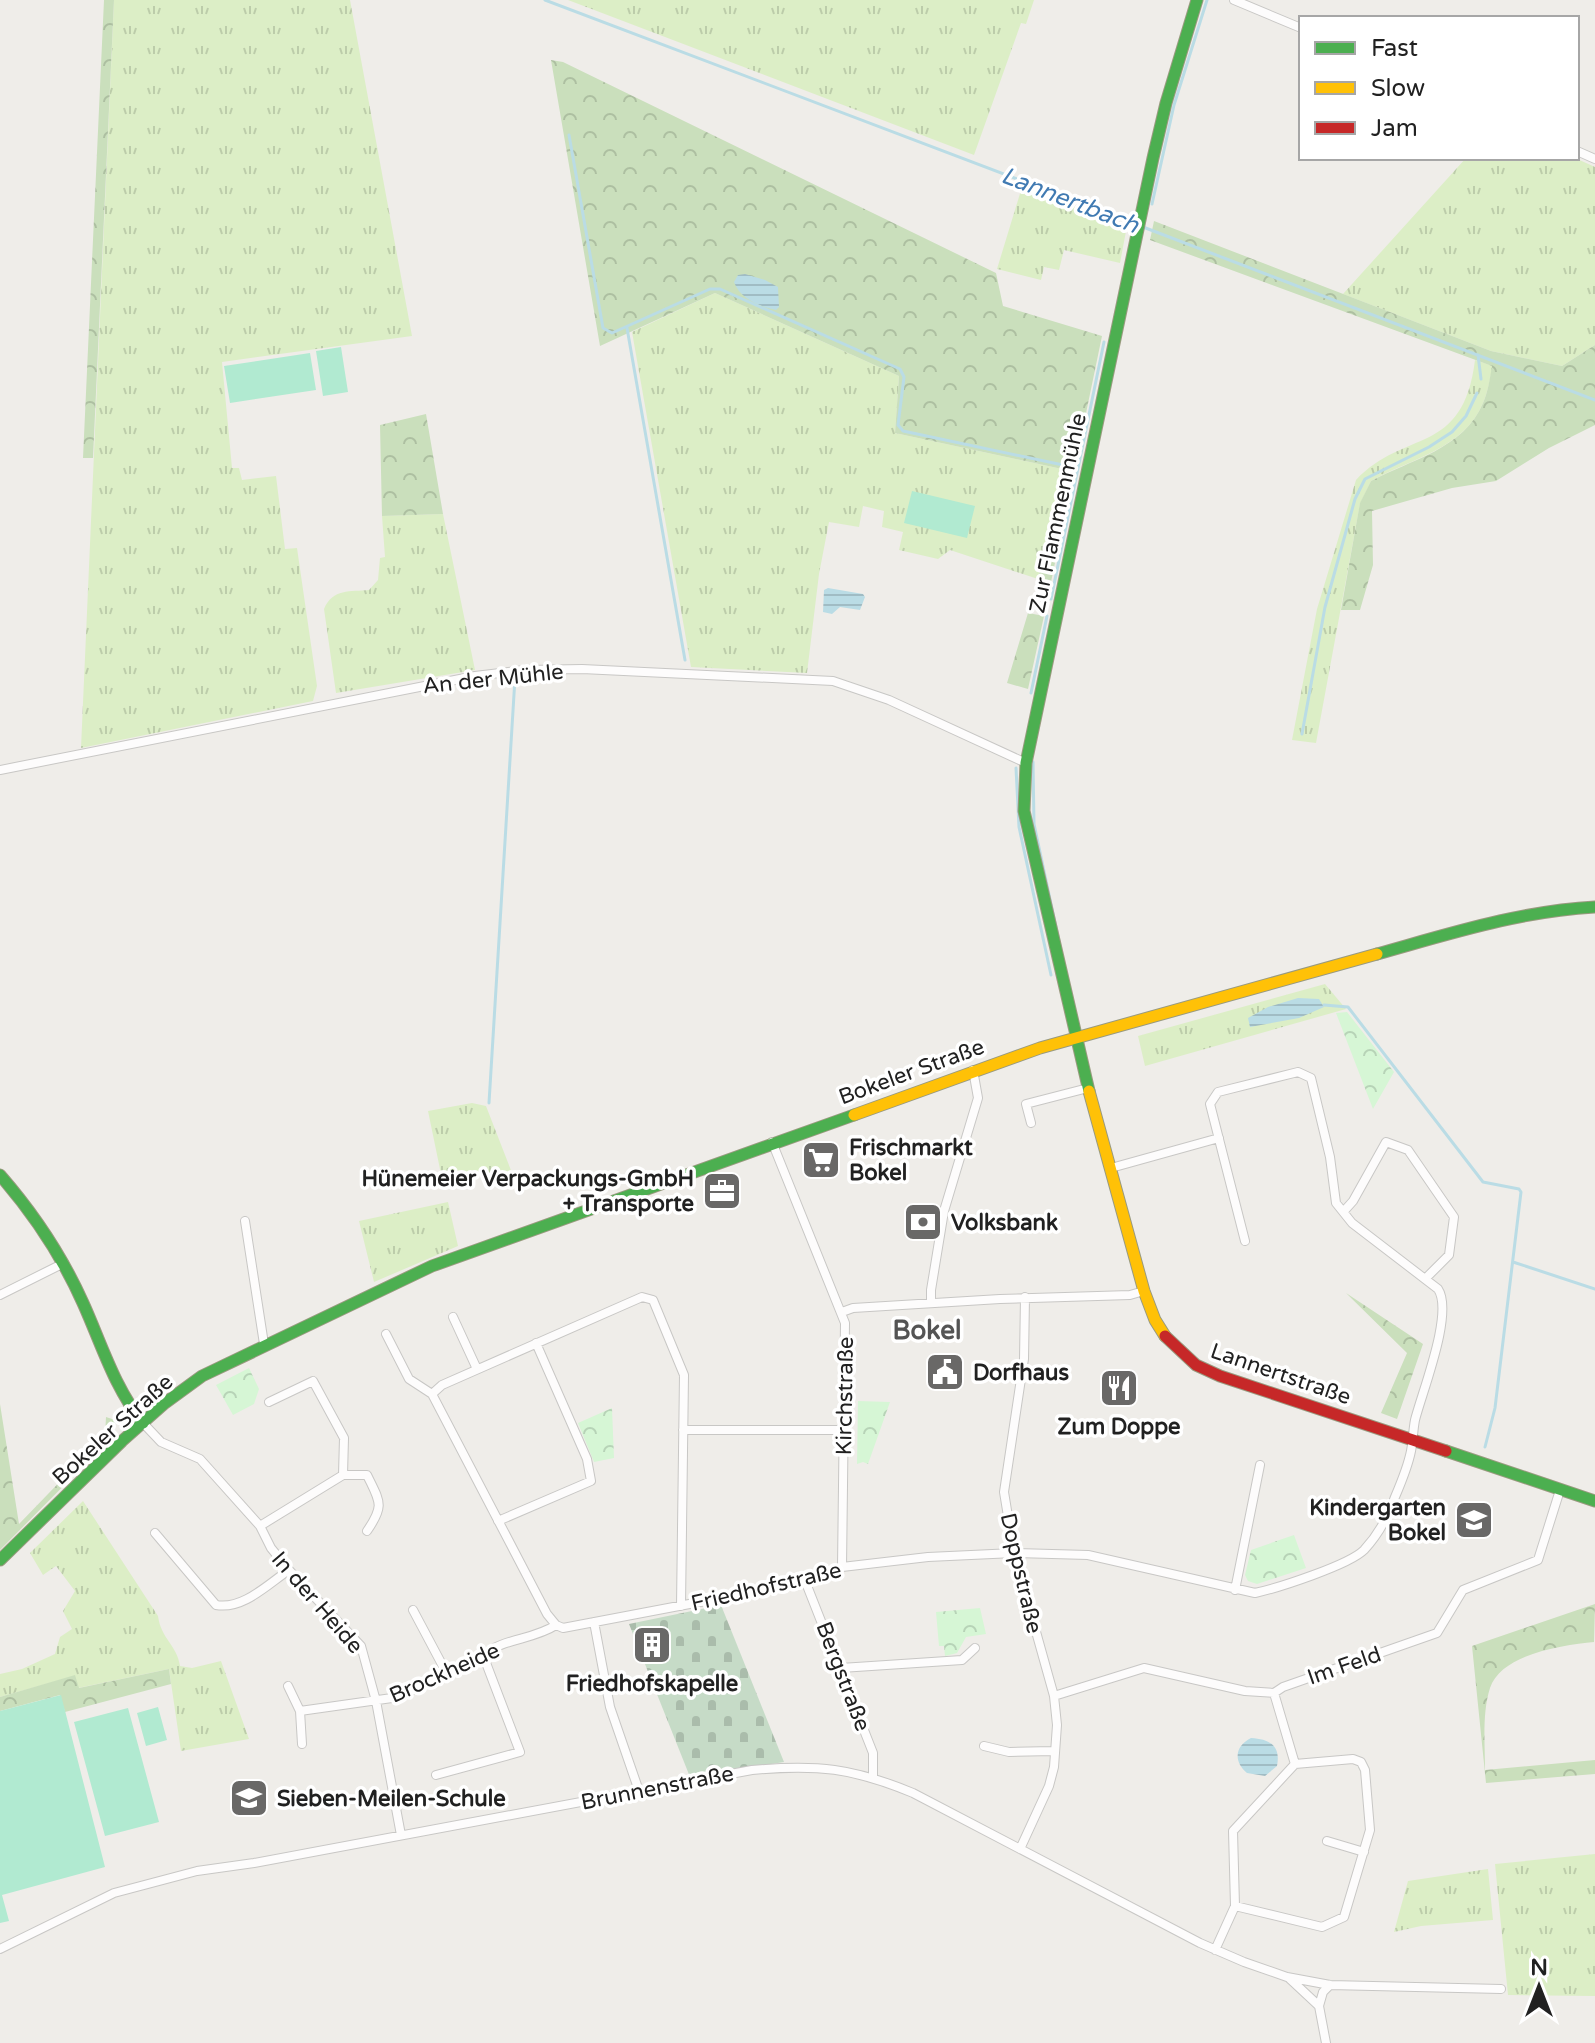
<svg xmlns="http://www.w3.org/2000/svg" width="1595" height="2043" font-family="'Varela Round',sans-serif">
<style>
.grass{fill:url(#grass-tufts)}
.forest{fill:url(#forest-crowns)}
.cemetery{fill:url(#cemetery-stones)}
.park{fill:url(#park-crowns)}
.pitch{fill:#b1ead1}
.water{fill:url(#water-rules)}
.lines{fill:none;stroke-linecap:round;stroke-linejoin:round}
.stream{stroke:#badce5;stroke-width:3}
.street-casing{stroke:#c8c7c5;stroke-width:10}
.fast-casing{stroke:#999a7f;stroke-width:13}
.slow-casing{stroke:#999a7f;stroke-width:13}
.jam-casing{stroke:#999a7f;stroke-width:13}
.street{stroke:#fdfcfc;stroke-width:8}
.fast{stroke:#4caf50;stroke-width:11}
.slow{stroke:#ffc107;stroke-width:11}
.jam{stroke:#c62828;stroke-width:11}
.labels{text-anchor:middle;stroke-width:7;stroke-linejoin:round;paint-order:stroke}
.street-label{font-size:22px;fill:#212121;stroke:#fff}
.poi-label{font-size:22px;font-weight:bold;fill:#212121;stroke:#fff;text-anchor:start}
.water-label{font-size:24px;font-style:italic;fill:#407ab2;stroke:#fff}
.quarter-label{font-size:26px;font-weight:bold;fill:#545454;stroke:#fff}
</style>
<defs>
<pattern id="grass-tufts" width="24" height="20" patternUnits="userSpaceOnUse" patternTransform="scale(2)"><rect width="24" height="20" fill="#dceec6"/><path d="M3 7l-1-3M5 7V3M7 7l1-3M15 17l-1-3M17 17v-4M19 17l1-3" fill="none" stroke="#bcccaa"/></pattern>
<pattern id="forest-crowns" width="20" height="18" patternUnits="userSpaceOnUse" patternTransform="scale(2)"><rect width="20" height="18" fill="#cadfbc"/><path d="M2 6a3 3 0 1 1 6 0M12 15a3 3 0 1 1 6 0" fill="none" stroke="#adbfa1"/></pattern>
<pattern id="cemetery-stones" width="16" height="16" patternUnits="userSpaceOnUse" patternTransform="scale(2)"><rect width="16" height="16" fill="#c6dbc7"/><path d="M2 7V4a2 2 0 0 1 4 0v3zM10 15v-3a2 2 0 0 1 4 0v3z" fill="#aabcab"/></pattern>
<pattern id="park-crowns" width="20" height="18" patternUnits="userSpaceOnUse" patternTransform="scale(2)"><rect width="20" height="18" fill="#d6f6d5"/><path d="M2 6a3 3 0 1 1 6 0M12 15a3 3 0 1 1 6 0" fill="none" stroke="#b7d3b7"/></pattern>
<pattern id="water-rules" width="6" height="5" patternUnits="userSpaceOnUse" patternTransform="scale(2)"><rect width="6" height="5" fill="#badce5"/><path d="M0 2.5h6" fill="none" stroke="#a0bcc4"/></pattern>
</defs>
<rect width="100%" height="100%" fill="#efede9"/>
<path class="grass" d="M114,0h236l62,336 -190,26 10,106h7l3,12 34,-4 9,73 12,-1 20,138 -4,15 -232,47z
M568,0h466l-8,24 -5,-1 -47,132z
M1466,158h109l20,9v178l-33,21 -71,-15 -148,-57z
M1022,187l105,39 -7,37 -56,-13 -5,20 -15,-3 -3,13 -44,-11z
M715,293l184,83 -4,57 167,36 -24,110 -88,-29 -12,9 -39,-9 4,-18 -21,-5 2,-16 -21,-5 -4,21 -30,-5 -10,52 -12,99 -116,-6 -59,-335z
M1475,360l18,6c-3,12 -5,26 -10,37 -19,46 -73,56 -112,78l-11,23 -44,239 -24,-3 25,-131 39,-129c49,-52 107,-23 119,-120z
M443,514l32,156 -139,23 -12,-84c9,-21 26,-17 45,-19l9,-10 2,-22 5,-1 -3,-41z
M1325,984l21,25 -201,57 -7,-30z
M472,1103l14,3 26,67 -71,1 -13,-63z
M448,1202l10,44 -84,36 -15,-61z
M83,1501l75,115c3,23 19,29 22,50l12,2 29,-7 28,78 -68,12 -12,-82 -91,19 -4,-12 -74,21v-23l22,-5 33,-15 5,-17 12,-8 -9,-18 12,-20 -19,-25 -13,9 -13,-22z
M1595,1854v142l-87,-1 -13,-131z
M1488,1869l5,51 -72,6 -27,6 14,-51z"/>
<path class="forest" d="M104,0h10l-21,458h-10z
M551,60l12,2 433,211 7,33 99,30 -51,246 -13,-3 24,-110 -167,-36 4,-57 -184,-83 -115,53z
M1154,221l337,130 71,15 33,-21v80l-46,23 -53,33 -44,7 -80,23 1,54 -13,45h-19l19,-107 11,-22c39,-21 93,-32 112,-78 5,-11 7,-25 9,-37l-342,-126z
M426,414l17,100 -61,2 -2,-91z
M1028,613l16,3 -16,73 -21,-6z
M1346,1293l77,51 -26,75 -16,-6 26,-60z
M0,1404l19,120 86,-89 1,-18 9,3 -3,17 -112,113z
M1595,1604l-1,38c-31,3 -93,12 -104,46 -8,25 -5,56 -5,82l110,-10v14l-109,9 -14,-137z
M169,1669l2,15 -106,28 -5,-17 -60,16v-14l75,-22 4,13z"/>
<path class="cemetery" d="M721,1605l63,157 -94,15 -61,-153z"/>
<path class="park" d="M1347,1012l47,60 -21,37 -37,-96z
M249,1368l10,21 -5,15 -21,11 -17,-30z
M858,1401l32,1 -22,62 -5,-2 -6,2z
M612,1408l2,50 -20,4 -16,-39z
M1294,1535l12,33 -49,16 -9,-3 -3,-6 6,-25z
M980,1608l6,26 -20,3 -9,16 -12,3 -1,-10h-5l-3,-34z"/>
<path class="pitch" d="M341,347l7,45 -25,4 -7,-45z
M310,353l6,37 -86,13 -6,-37z
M912,491l63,15 -8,32 -63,-15z
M61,1695l44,172 -103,28 7,26 -9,2v-212z
M158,1707l9,33 -21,6 -9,-33z
M128,1708l31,114 -54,14 -31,-114z"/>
<path class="water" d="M745,274l20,6 13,7 1,20 -3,3c-17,-4 -36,-11 -42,-28l4,-7z
M828,588l35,6 2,3 -5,13 -20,-3 -8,7 -9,-2 1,-22z
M1298,998l21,1 5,8 -25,11 -49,9 -2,-9 20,-11z
M1251,1738c19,1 30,8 26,28l-12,10 -18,-3c-14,-12 -12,-27 4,-35z"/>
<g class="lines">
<path class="stream" d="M545,0l591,224
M569,135l34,193 9,5 98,-44h10l180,80 4,8 -6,48 5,6 160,34
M1152,204l22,-99 33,-105
M1143,227l452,173
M627,328l58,332
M1478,355l3,24
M1051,599l53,-257
M1031,693l16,-77
M1302,734l23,-127 30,-108 10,-20 64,-32 23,-15 14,-16 11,-23
M1033,762l1,62 26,122
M1016,768l3,59 32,148
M1324,1005l24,2 135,175 36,7 2,3 -26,216 -10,39
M489,1103l26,-425
M1513,1262l82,27"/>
<g class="street-casing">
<path id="street" d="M1234,0l67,28
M1577,151l18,8
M0,770l475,-94 50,-6 57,-1 251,12 56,19 137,63
M1031,1123l-5,-19 62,-16
M772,1142l73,181 -3,244
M1111,1168l108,-30
M1344,1211l9,-10 33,-59 22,8 46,67 -5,38 -24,24
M245,1221l19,123
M0,1295l64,-32
M931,1303v-13l13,-79 34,-113 -5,-28
M842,1312l11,-4 147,-9 130,-4 14,-4
M453,1317l24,52
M386,1334l23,45 23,15
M269,1402l44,-21 31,57 -1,37
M143,1423l18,19 39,17 60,67 11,22 18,22 72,76 15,55 25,134
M683,1430h160
M498,1521l93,-40 -4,-22 -51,-116
M260,1526l83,-51h24c13,27 18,30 0,56
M155,1533l61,72c27,5 52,-21 73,-35
M804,1578l69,175v24
M1235,1590l25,-125
M681,1606l3,-231 -31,-75 -11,-3 -200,88 -10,9 115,220 9,11 7,3 158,-30 121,-31 86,-10 86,-4 74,2 167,38c23,-5 94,-28 109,-43 14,-15 24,-33 31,-53 6,-14 13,-31 16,-46 2,-10 2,-21 4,-31 7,-28 39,-107 23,-131l-86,-66 -16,-20 -6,-46 -19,-79 -13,-6 -80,20 -8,12 35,137
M413,1610l33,62
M594,1622l16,85 29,84
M841,1668l121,-8 13,-12
M288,1686l12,25
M1054,1696l90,-28 101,23 29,2 9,-6 154,-54 26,-43 75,-30 22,-70
M302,1744l-2,-33 99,-14 84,-42c21,-17 50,-15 73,-30
M984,1746l25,6 45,-1
M436,1775l84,-23 -37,-97
M1327,1841l37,11
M1020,1849l29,-63 5,-19 3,-42 -3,-29 -40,-143 -10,-61 20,-133 1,-62
M1235,1906l-2,-75 62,-67 -21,-71
M0,1949l114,-56 83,-22 57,-8 498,-93c65,-6 101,-2 161,23l287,150 44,19 43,15 43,8 171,4
M1215,1950l20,-44 87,21 22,-10 26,-87 -5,-60 -4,-8 -8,-3 -58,5
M1289,1978l30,28 7,37
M1319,2006l4,-14 7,-7"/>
</g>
<g class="fast-casing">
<path id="fast" d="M1377,954c72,-20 143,-43 218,-47
M1089,1091l-65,-280 2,-48 127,-605 13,-55 31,-103
M0,1175c34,39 62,81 83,128 19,42 31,84 60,120
M1446,1451l149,50
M0,1560l122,-119 43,-38 37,-27 230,-110 422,-151"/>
</g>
<g class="slow-casing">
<path id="slow" d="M1089,1091l55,200 11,29 10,16
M854,1115l186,-67 337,-94"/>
</g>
<g class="jam-casing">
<path id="jam" d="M1165,1336l31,29 24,11 226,75"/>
</g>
<use href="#street" class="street"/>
<use href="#fast" class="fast"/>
<use href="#slow" class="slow"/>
<use href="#jam" class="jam"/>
</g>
<defs>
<g id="supermarket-square" transform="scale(2)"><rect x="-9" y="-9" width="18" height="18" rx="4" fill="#696867" stroke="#fff"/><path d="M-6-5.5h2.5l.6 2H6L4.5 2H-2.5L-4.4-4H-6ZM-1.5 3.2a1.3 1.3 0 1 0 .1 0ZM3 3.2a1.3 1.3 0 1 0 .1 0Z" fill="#fff"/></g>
<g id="office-square" transform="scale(2)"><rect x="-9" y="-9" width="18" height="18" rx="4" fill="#696867" stroke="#fff"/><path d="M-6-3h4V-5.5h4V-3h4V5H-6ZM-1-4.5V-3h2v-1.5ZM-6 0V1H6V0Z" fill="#fff"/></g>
<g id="bank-square" transform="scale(2)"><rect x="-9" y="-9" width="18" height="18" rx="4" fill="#696867" stroke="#fff"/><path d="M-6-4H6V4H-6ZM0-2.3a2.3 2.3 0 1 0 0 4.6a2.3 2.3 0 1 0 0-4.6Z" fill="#fff"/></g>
<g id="civic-square" transform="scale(2)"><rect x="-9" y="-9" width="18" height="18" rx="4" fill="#696867" stroke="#fff"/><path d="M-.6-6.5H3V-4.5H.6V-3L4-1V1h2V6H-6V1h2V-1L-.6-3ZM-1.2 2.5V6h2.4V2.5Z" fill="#fff"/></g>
<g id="restaurant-square" transform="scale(2)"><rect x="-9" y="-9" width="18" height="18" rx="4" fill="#696867" stroke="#fff"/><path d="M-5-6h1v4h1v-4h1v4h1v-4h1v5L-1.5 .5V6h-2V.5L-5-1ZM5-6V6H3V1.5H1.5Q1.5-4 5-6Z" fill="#fff"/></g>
<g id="school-square" transform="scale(2)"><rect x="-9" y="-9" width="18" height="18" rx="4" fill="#696867" stroke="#fff"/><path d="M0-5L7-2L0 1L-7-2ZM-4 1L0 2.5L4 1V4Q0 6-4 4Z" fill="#fff"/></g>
<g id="building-square" transform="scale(2)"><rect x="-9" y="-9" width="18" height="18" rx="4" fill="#696867" stroke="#fff"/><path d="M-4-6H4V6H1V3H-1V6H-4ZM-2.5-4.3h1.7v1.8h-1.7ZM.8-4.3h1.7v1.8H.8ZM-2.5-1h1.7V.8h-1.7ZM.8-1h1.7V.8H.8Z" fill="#fff"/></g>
</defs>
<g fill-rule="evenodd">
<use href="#supermarket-square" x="821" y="1160"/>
<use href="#office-square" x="722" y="1191"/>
<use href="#bank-square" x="923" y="1222"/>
<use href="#civic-square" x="945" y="1372"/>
<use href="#restaurant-square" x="1119" y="1388"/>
<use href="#school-square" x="1474" y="1520"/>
<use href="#building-square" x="652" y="1645"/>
<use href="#school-square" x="249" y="1798"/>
</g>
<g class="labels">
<g class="street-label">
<text transform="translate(1057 513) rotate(-78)" y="8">Zur Flammenmühle</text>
<text transform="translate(493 678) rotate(-6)" y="8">An der Mühle</text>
<text transform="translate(911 1071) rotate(-20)" y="8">Bokeler Straße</text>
<text transform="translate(1281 1373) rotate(19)" y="8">Lannertstraße</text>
<text transform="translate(844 1396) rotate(-89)" y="8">Kirchstraße</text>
<text transform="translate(112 1429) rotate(-42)" y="8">Bokeler Straße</text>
<text transform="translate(1022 1573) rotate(77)" y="8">Doppstraße</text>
<text transform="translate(766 1586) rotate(-13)" y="8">Friedhofstraße</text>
<text transform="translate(318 1602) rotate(49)" y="8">In der Heide</text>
<text transform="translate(1344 1665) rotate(-19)" y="8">Im Feld</text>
<text transform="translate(444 1672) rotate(-24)" y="8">Brockheide</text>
<text transform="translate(844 1676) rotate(69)" y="8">Bergstraße</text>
<text transform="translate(657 1787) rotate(-11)" y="8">Brunnenstraße</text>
</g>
<g class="poi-label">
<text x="849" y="1155">Frischmarkt<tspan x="849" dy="25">Bokel</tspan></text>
<text x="694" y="1186" text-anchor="end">Hünemeier Verpackungs-GmbH<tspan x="694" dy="25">+ Transporte</tspan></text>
<text x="951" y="1230">Volksbank</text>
<text x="973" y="1380">Dorfhaus</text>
<text x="1119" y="1434" text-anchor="middle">Zum Doppe</text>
<text x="1446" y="1515" text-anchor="end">Kindergarten<tspan x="1446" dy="25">Bokel</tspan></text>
<text x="652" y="1691" text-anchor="middle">Friedhofskapelle</text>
<text x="277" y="1806">Sieben-Meilen-Schule</text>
</g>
<g class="water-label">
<text transform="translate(1070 200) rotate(21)" y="8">Lannertbach</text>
</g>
<g class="quarter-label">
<text x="927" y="1339">Bokel</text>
</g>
</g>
<rect x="1299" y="16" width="280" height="144" fill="#ffffff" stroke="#a6a6a6" stroke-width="2"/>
<rect x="1315" y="42" width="40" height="12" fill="#4caf50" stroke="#a6a6a6" stroke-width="2"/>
<text x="1371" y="56" font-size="24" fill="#212121">Fast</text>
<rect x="1315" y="82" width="40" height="12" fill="#ffc107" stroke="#a6a6a6" stroke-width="2"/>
<text x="1371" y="96" font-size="24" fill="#212121">Slow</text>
<rect x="1315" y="122" width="40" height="12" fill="#c62828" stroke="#a6a6a6" stroke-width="2"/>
<text x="1371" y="136" font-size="24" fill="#212121">Jam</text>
<g transform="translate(1539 1987)" stroke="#ffffff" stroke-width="6" paint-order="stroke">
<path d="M0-6L14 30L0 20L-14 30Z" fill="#212121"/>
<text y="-12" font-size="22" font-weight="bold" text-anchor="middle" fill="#212121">N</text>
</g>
</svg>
